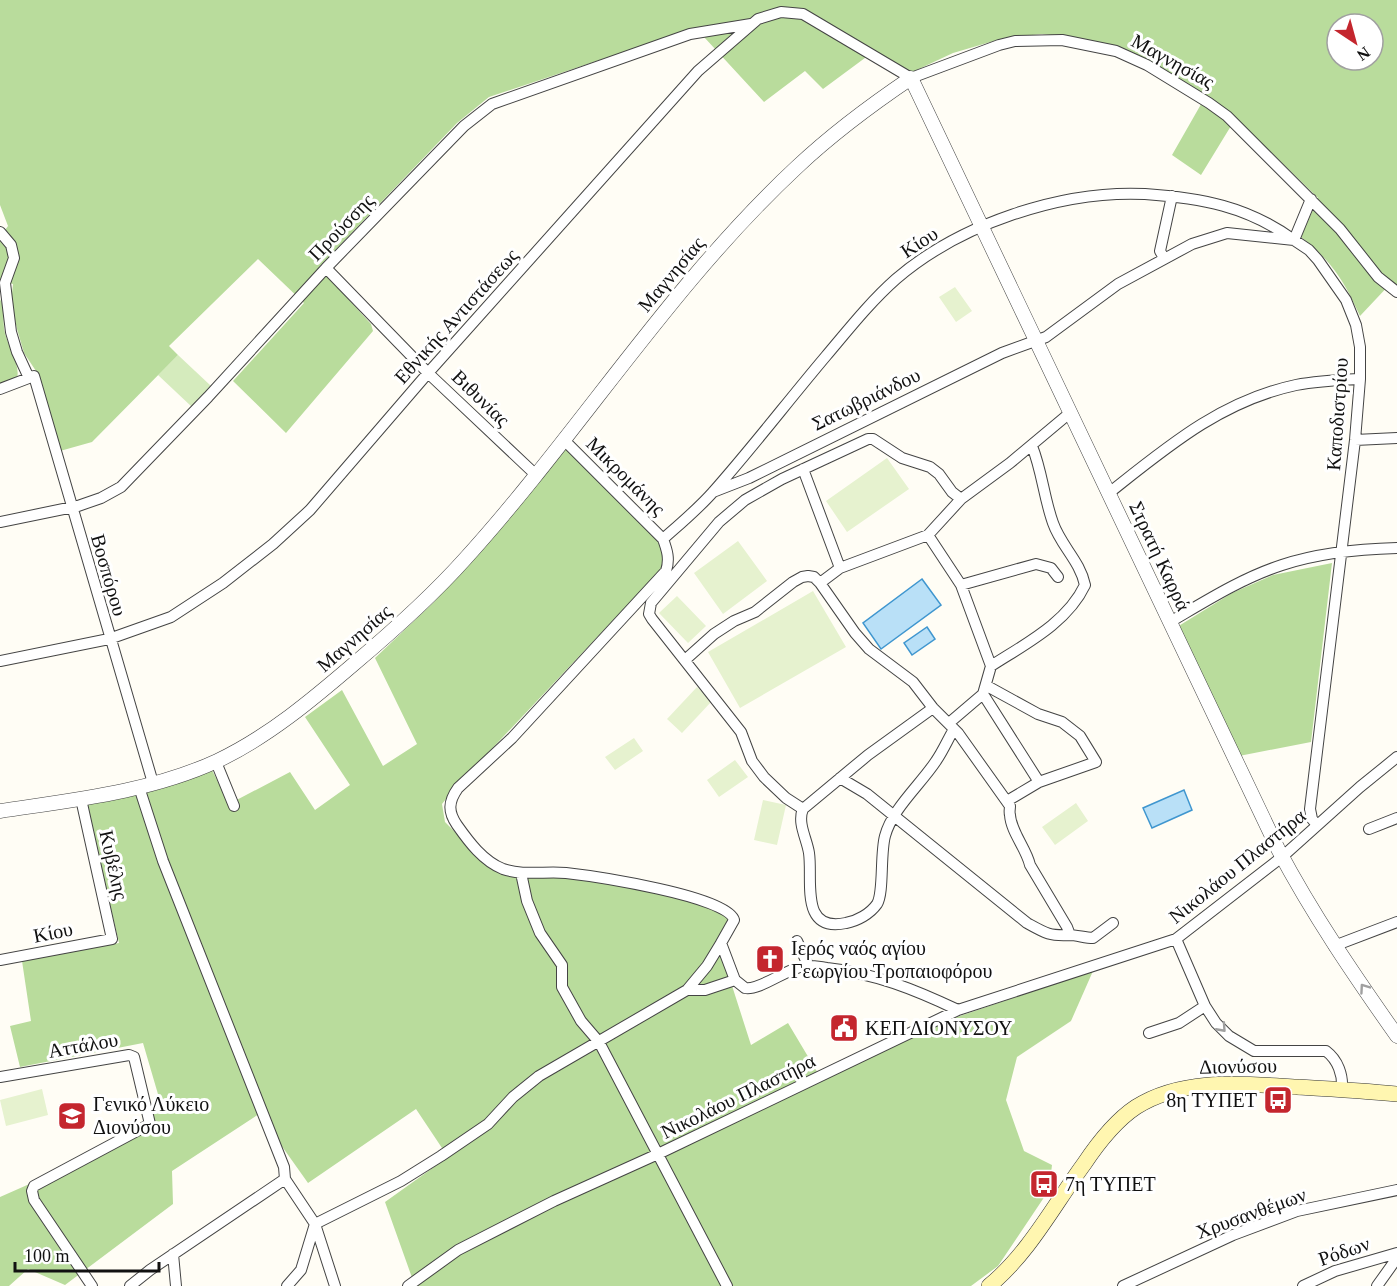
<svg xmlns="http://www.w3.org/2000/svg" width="1397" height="1286" font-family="'Times New Roman',serif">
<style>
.green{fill:#d5ebbd}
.forest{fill:#b9dc9c;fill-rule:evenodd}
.pitch{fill:#e6f2cf}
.water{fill:#b9e0f7;stroke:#3f96cf;stroke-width:1.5}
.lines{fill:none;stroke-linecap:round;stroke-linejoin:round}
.minor-casing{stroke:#444;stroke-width:12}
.tertiary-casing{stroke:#444;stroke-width:15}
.secondary-casing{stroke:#333;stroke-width:16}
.minor{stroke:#fff;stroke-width:10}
.tertiary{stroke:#fff;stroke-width:14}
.secondary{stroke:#fff6b0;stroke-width:15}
.oneway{stroke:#a0a0a0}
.labels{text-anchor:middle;stroke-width:6;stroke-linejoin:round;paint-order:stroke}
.street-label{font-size:20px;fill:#111;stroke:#fff}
.poi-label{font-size:20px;fill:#111;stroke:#fff;text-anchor:start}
</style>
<rect width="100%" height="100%" fill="#fffdf5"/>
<path class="green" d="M178,355l33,31 -19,21 -34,-32z"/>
<path class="forest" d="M0,0h1397v285l-5,-3 -32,34c-17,-37 -27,-53 -59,-79l17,-39 -46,-45 -38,-32 -33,54 -29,-20 32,-56 -121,-60 -41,-5 -38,4 -51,15 -47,22 -33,-23 -50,37 -18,-18 -41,31 -60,-65 -6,-10 -209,70 -32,26 -138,144 52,57 2,7 -87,102 -53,-52 71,-78 -46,-44 -89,87 9,9 -86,87 -32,9 -24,-80 -12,-18 -7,-24 -6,-26 2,-19 -13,-2v-45l8,-11 -8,-21zM1337,24h36v36h-36z
M0,299c5,9 3,19 4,29 2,17 17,35 13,51l-17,5z
M566,447l89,88 9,15 3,13 -214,227 -11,14 3,18 45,45 23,10 79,1 59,11 71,21 10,8 -14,24 33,103 37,-22 34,57 135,-63 136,-46 -22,50 -54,36 -11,43 18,51 28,14 -3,25 -51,76 -27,20h-556l-30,-84 63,-45 -32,-48 -108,74 -49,-69 -87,57 1,33 -108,81 -37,-16 -19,17h-9v-89l43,-19 105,-54 -4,-16 16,-7 -17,-58 -123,24 -10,-41 21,-5 -9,-60 97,-18 -33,-140 126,-33 17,34 61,-32 25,38 35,-25 -45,-68 37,-27 41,76 34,-22 -42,-86 59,-56 59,-66z
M1332,563l-21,179 -72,14 -62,-129 55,-34 41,-18z"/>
<path class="pitch" d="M955,287l17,24 -16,11 -17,-25z
M887,458l22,31 -62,43 -21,-31z
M738,541l29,40 -44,33 -29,-41z
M813,591l33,56 -106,61 -32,-56z
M677,596l29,30 -18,17 -29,-30z
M697,687l15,14 -30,32 -15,-14z
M634,738l9,13 -28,19 -10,-13z
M735,760l13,17 -29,20 -12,-17z
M763,800l23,5 -9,40 -23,-5z
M1076,803l12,18 -33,24 -13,-18z
M42,1089l6,26 -42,11 -6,-26z"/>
<path class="water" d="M922,579l19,26 -60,44 -18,-26z
M927,627l8,12 -23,16 -8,-12z
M1184,790l8,20 -40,18 -9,-20z"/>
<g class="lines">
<g class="minor-casing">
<path id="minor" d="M0,232l11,13 3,13 -9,25 6,49 6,20 12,26
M1164,258l-4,-7 12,-55
M326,268l102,105 108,102
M0,389l34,-13 119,407
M564,440l99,99c4,11 7,20 3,32l-154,167 -54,50c-10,14 -10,24 -1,37 12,17 26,36 46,44 20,7 43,2 63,4 27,3 162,23 168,47l-13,23 14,37 10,8c14,3 41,-19 59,-22 8,-1 16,1 23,2 47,5 89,22 131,42
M1355,440l42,-2
M803,469l37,99
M713,492l36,-14 253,-125 44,-16 72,-53 74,-40 35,-11 67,7 15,10 9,10 28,40 10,25 4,22v32l-5,61 -45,369 2,10 5,6
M1109,493c58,-46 112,-92 187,-108 21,-4 43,-5 64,-6
M0,522l78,-16 23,-8 20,-11 87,-90 118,-129 138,-142 28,-22 198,-70 61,-10
M928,535l33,50 30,81 -8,28 -34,29
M663,539c17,-15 35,-30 50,-47 39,-44 75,-91 113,-136 22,-26 44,-54 70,-77 64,-55 165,-89 249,-85 56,4 102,12 149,46l17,-41
M820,583l20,-15 88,-33 33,-36 49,-36 61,-51
M961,585l75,-21 15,4 7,9
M1170,622c36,-21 72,-44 112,-57 36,-12 77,-16 115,-17
M685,660l29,-26 20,-13 21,-9 38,-30 9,-5 6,-1 6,1 6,6 35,50 14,16 44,33 20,26 25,25 52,73c0,3 -1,6 0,9 1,17 16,33 20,50l37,62 3,8
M0,661l109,-22 62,-22 52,-34 50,-39 37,-34 118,-137 270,-302 60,-52 23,-7 22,2 108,64 88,-33 16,-4 47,-1 54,11 31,14 62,38 18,13 113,113 38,48 19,15
M991,666c34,-22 76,-43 94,-81 -5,-24 -24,-39 -32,-62 -9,-25 -11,-52 -21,-77
M987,686l51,28 24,8 18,14 16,26 -57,20 -32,19
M983,694l56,88
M933,708l-65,47 -65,54c-6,14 4,30 6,44 4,27 -10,80 37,70 11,-2 24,-9 31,-19 7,-11 3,-50 8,-68 7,-27 36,-52 51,-75 7,-10 12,-22 18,-32
M216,762l18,44
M840,778l27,16 160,129c18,10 22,13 42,12 8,0 16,3 24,3l20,-15
M139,787l24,74 121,306 1,12 30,45 20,62
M803,809l-17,-11 -22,-21 -12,-16 -11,-29 -89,-113 -3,-5 2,-11 68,-81 26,-22 37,-21 86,-40h5l29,19 28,9 9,7 13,18 9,7
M1369,829l28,-11
M521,873l6,28 13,32 22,32v22l19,34 18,21 128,244
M1176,939l29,67 11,17 13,13 25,15h72c12,9 17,24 16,38
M797,941l11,24
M1334,946l63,-24
M0,960l112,-21 -31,-140
M687,990l20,-24 14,-23
M1149,1033l30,-10 26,-17
M0,1077l129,-22 5,2 16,67 -116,62 -2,5 2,9 58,86
M173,1254l3,32
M130,1286l20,-16 135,-91
M287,1286l14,-16 14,-46 86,-43 40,-25 47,-32 25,-27 26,-21 148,-86h18l30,-10
M408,1286l50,-36 96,-49 104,-47 300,-144 218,-71 106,-82 78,-70 37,-30
M1123,1286l110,-51 64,-24 100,-21
M1303,1286l32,-15 62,-18
M1377,1286l20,-28"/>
</g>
<g class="tertiary-casing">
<path id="tertiary" d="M0,811c73,-11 150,-19 217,-50 51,-24 96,-62 138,-98 39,-33 76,-66 110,-104 115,-127 206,-275 332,-392 35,-33 74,-62 114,-89l367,771c35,66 76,126 119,187"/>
</g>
<g class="secondary-casing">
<path id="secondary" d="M989,1286c40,-33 65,-81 95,-122 14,-21 31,-43 52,-57 47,-30 108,-23 161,-20 33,2 67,4 100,7"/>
</g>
<use href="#minor" class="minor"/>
<use href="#tertiary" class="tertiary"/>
<use href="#secondary" class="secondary"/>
</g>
<defs><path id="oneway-chevron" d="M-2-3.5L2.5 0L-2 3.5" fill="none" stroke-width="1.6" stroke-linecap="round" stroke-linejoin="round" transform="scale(1.5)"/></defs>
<g class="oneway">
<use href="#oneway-chevron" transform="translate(1364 988) rotate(-125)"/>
<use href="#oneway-chevron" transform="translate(1222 1028) rotate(48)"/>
</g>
<defs>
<g id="church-square" transform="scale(1.5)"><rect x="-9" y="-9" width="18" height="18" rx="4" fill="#c4262e" stroke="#fff"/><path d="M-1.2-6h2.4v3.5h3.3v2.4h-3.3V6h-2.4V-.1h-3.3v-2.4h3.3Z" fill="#fff"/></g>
<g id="civic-square" transform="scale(1.5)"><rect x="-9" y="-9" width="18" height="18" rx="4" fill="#c4262e" stroke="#fff"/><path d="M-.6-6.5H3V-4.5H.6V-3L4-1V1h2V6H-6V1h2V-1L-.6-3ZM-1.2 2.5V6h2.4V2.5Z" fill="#fff"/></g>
<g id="bus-square" transform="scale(1.5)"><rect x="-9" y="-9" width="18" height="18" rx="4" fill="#c4262e" stroke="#fff"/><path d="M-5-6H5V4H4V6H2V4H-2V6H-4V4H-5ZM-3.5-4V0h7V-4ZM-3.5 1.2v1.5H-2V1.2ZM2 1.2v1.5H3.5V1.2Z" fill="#fff"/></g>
<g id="school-square" transform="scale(1.5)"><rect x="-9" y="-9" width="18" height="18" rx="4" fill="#c4262e" stroke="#fff"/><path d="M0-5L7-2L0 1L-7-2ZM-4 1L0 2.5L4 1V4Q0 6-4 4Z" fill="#fff"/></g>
</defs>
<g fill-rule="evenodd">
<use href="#church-square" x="770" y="959"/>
<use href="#civic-square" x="844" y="1028"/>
<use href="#bus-square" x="1278" y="1100"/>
<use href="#school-square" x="72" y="1116"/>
<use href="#bus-square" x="1044" y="1184"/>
</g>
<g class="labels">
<g class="street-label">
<text transform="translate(1173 61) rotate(29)" y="7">Μαγνησίας</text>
<text transform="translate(341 227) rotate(-46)" y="7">Προύσσης</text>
<text transform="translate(919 242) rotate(-33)" y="7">Κίου</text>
<text transform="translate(671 274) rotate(-50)" y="7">Μαγνησίας</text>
<text transform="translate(456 316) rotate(-48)" y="7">Εθνικής Αντιστάσεως</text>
<text transform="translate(481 398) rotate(44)" y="7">Βιθυνίας</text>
<text transform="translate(866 399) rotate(-26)" y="7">Σατωβριάνδου</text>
<text transform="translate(1337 414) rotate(-86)" y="7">Καποδιστρίου</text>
<text transform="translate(626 476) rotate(45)" y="7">Μικρομάνης</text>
<text transform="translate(1160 556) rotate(65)" y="7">Στρατή Καρρά</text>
<text transform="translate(109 575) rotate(74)" y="7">Βοσπόρου</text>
<text transform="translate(354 638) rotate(-41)" y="7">Μαγνησίας</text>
<text transform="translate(114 865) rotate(77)" y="7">Κυβέλης</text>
<text transform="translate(1237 866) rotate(-39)" y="7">Νικολάου Πλαστήρα</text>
<text transform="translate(53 932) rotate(-11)" y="7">Κίου</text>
<text transform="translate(83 1045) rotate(-10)" y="7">Αττάλου</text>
<text transform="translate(1238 1066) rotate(-1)" y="7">Διονύσου</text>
<text transform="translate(738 1096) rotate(-26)" y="7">Νικολάου Πλαστήρα</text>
<text transform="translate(1251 1213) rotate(-20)" y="7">Χρυσανθέμων</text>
<text transform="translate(1344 1251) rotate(-19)" y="7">Ρόδων</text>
</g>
<g class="poi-label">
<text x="791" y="955">Ιερός ναός αγίου<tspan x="791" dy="23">Γεωργίου Τροπαιοφόρου</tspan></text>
<text x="865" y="1035">ΚΕΠ ΔΙΟΝΥΣΟΥ</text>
<text x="1257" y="1107" text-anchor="end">8η ΤΥΠΕΤ</text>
<text x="93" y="1111">Γενικό Λύκειο<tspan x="93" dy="23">Διονύσου</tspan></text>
<text x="1065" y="1191">7η ΤΥΠΕΤ</text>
</g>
</g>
<g transform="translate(1355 42) rotate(144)"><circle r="28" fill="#ffffff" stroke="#a0a0a0" stroke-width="1.5"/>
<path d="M0-4.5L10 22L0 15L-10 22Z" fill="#c4262e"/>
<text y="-9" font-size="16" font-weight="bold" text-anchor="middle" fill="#111111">N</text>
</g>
<path d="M15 1262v9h144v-9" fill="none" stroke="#111111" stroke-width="3"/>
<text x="24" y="1262" font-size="18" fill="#111111" stroke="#ffffff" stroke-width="4.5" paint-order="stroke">100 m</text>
</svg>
